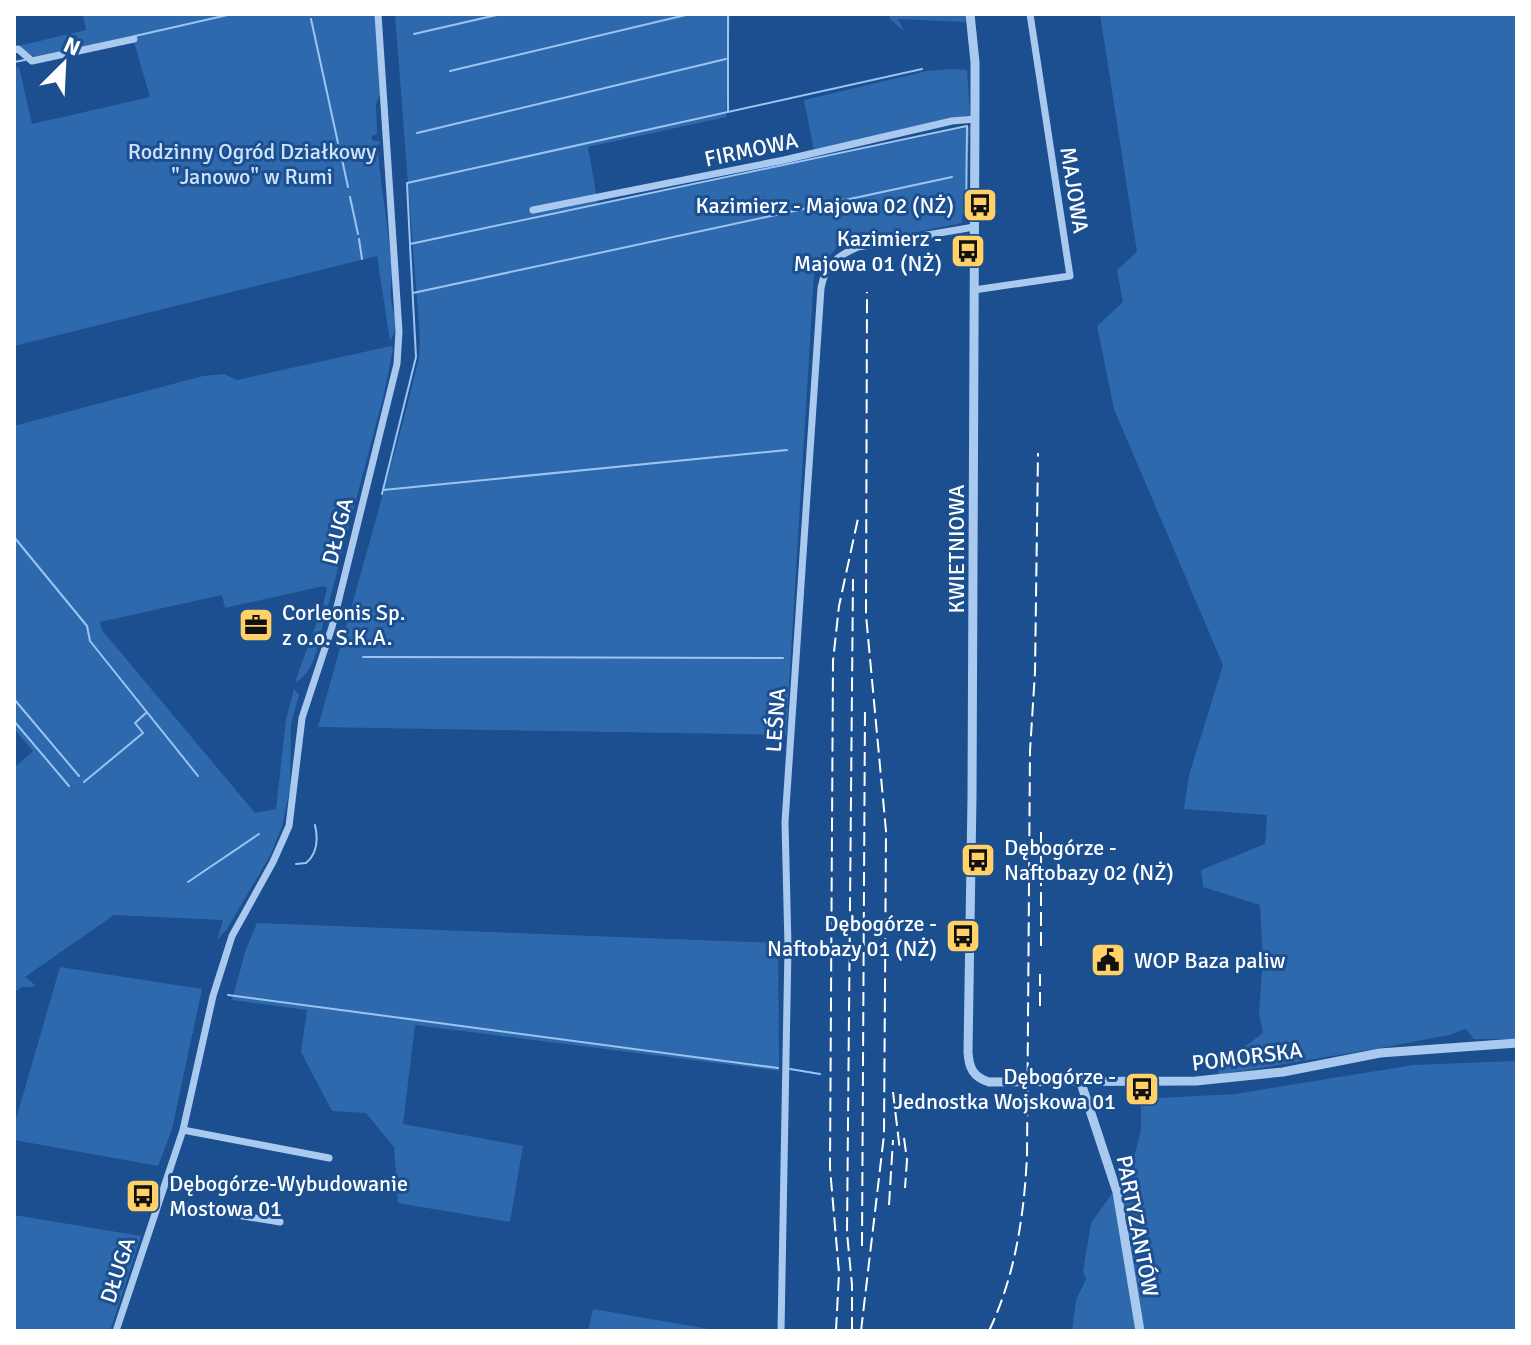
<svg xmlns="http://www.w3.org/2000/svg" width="1531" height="1345" font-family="Signika,sans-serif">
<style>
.green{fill:#2e69ad}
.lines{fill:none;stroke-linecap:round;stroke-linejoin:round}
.stream{stroke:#9cc4f0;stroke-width:2}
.minor{stroke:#a9c9ee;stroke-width:7}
.tertiary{stroke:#a9c9ee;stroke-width:9}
.rail{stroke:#fff;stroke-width:2;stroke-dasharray:14 6;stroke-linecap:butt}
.labels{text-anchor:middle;stroke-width:6;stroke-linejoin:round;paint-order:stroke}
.street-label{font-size:22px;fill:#fff;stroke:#1b4f8f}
.park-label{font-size:22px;fill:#cfe3fa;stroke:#1b4f8f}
.poi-label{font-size:22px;fill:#fff;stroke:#1b4f8f;text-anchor:end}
</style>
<rect width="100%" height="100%" fill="#1b4f8f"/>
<path class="green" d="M83,14h292l5,80 -4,10 1,30 -5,2v4l9,2 -3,3c1,33 8,65 11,98 1,11 3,21 3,32 -1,8 -2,16 -1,24 2,15 9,29 -1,42l-13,-85 -363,90v-278l5,-1 13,57 118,-27 -16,-55 -97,17 -19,-13 68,-16z
M395,14h335l-4,103 -138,30 10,58 372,-78 -8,96 -126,25 -22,27 -28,460 -468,-8 85,-305 16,-64 1,-19z
M888,14h77l2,8 -69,-3 6,12 -14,-12z
M1100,14h417v1025h-43l-8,-10 -17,6 -63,12 -168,28 1,-9 44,-33 -4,-20 4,-54 -3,-54 -57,-18 -2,-17 64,-26 2,-29 -83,-6 5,-34 34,-110 -109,-256 -17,-83 26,-24 -6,-32 20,-18z
M949,69l18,1 3,45 -156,35 -10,-50 123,-29z
M391,346l2,3 -10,49 -55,208 -5,-1 4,-17 -3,-2 -99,22 -3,-13 -122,27 2,8 153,183 21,-4 10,-89 8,-31 5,6 -8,29 -1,64 -8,38 -11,28 -44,75 -10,11 6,-20 -109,-5 -89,62 10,8 -2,2h-11l-8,5v-224l19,-17 -19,-22v-303l189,-50 21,-2 13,6z
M321,611l4,3c-5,20 -9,61 -30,68z
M257,923l521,20 1,128 -364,-46 -12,99 120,22 -13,76 -112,-19 -4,-56 -28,-34 -34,-2 -31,-59 6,-42 -75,-10 14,-51z
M60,967l142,22 -30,140 -14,37 -144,-26v-14z
M1516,1047l1,1v283h-445l4,-31 10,-21 -3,-8 8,-48 30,-42 -2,-9 15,-14 7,-28v-31l94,-5 178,-29 102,-4z
M14,1215l127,21 -31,95h-96z
M593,1309l127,22h-132z"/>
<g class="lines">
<path class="stream" d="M310,14v1
M311,19l27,124
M414,34l87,-20
M135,36l97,-22
M14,62l11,-2
M922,69l-515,114 3,61 557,-118 -1,93
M450,71l240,-57
M728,111v-97
M417,133l309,-74
M340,150l8,37
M350,197l8,37
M359,239l3,20
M413,293l539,-116
M383,490l404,-40
M382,494l34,-137 -6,-112
M14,537l73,89 3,15 108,135
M363,657l420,1
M14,699l65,77
M14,721l55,65
M84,782l59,-49 -8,-10 11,-10
M296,864l10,-1c12,-10 12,-25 9,-38
M188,882l71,-48
M228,995l550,73
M790,1069l30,5"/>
<path class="minor" d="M14,50l4,-1 14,12 102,-22
M533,210l251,-50 168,-39 23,-2
M974,290l96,-14 -40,-262
M183,1130l146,28
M175,1205l105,17
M116,1331l67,-201 30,-134 19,-60 41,-74 16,-36 13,-108 30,-91 65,-263 2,-33 -21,-317
M781,1331l7,-384 -3,-125 36,-534c4,-23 16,-32 37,-41l116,-20"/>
<path class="tertiary" d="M970,14l5,48v42l-3,694 -4,254c1,16 5,25 21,30l207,-1 87,-9 97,-19 137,-10
M1081,1083l36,109 23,139"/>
<path class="rail" d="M1041,946v-120
M1040,1006v-32
M893,1092l7,59
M904,1138l3,22 -2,28
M889,1205l4,-65
M862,1246l3,-540
M836,1331l3,-58 -9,-105 3,-507 6,-55 20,-92
M852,1331v-46l-5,-52 6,-654
M861,1331l23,-196 2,-304 -20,-216 1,-323
M989,1331c26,-55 35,-114 38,-175l3,-405 5,-79 3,-219"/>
</g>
<defs>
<g id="bus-square" transform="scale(1.8)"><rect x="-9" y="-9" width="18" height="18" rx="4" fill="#ffd166" stroke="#1b4f8f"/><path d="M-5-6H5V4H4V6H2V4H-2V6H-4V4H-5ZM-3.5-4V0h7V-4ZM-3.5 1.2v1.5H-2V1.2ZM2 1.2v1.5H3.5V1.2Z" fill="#111"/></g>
<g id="office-square" transform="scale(1.8)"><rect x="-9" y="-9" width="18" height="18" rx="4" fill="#ffd166" stroke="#1b4f8f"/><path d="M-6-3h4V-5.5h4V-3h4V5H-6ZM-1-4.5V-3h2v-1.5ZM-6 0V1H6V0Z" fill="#111"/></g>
<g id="civic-square" transform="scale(1.8)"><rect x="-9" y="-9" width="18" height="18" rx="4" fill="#ffd166" stroke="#1b4f8f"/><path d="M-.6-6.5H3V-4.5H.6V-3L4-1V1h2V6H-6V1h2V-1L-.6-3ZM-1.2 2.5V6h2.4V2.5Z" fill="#111"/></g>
</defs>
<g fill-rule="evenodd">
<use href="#bus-square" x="980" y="205"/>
<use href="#bus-square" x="968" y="251"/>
<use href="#office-square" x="256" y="625"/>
<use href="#bus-square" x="978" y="860"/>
<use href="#bus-square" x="963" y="936"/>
<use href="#civic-square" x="1108" y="960"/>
<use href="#bus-square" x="1142" y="1089"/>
<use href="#bus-square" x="143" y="1196"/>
</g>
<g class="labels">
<g class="street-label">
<text transform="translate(751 149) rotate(-12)" y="8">FIRMOWA</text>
<text transform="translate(1075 190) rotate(81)" y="8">MAJOWA</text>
<text transform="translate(337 531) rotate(-76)" y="8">DŁUGA</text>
<text transform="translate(956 549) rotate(-90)" y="8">KWIETNIOWA</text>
<text transform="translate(775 720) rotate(-86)" y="8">LEŚNA</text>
<text transform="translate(1247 1056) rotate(-7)" y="8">POMORSKA</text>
<text transform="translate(1138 1226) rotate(79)" y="8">PARTYZANTÓW</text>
<text transform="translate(117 1270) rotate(-72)" y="8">DŁUGA</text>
</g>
<g class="park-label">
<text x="252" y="159">Rodzinny Ogród Działkowy<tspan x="252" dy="25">"Janowo" w Rumi</tspan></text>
</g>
<g class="poi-label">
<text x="954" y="213">Kazimierz - Majowa 02 (NŻ)</text>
<text x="942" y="246">Kazimierz -<tspan x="942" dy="25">Majowa 01 (NŻ)</tspan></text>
<text x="282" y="620" text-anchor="start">Corleonis Sp.<tspan x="282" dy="25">z o.o. S.K.A.</tspan></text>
<text x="1004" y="855" text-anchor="start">Dębogórze -<tspan x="1004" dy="25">Naftobazy 02 (NŻ)</tspan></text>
<text x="937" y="931">Dębogórze -<tspan x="937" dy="25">Naftobazy 01 (NŻ)</tspan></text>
<text x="1134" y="968" text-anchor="start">WOP Baza paliw</text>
<text x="1116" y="1084">Dębogórze -<tspan x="1116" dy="25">Jednostka Wojskowa 01</tspan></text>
<text x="169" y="1191" text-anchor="start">Dębogórze-Wybudowanie<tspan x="169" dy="25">Mostowa 01</tspan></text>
</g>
</g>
<rect width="1531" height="1345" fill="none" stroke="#ffffff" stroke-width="32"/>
<g transform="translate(64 64) rotate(24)" stroke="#1b4f8f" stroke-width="6" paint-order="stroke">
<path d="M0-6L14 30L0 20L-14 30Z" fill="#ffffff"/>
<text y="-12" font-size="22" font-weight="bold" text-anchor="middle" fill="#ffffff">N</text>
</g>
</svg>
